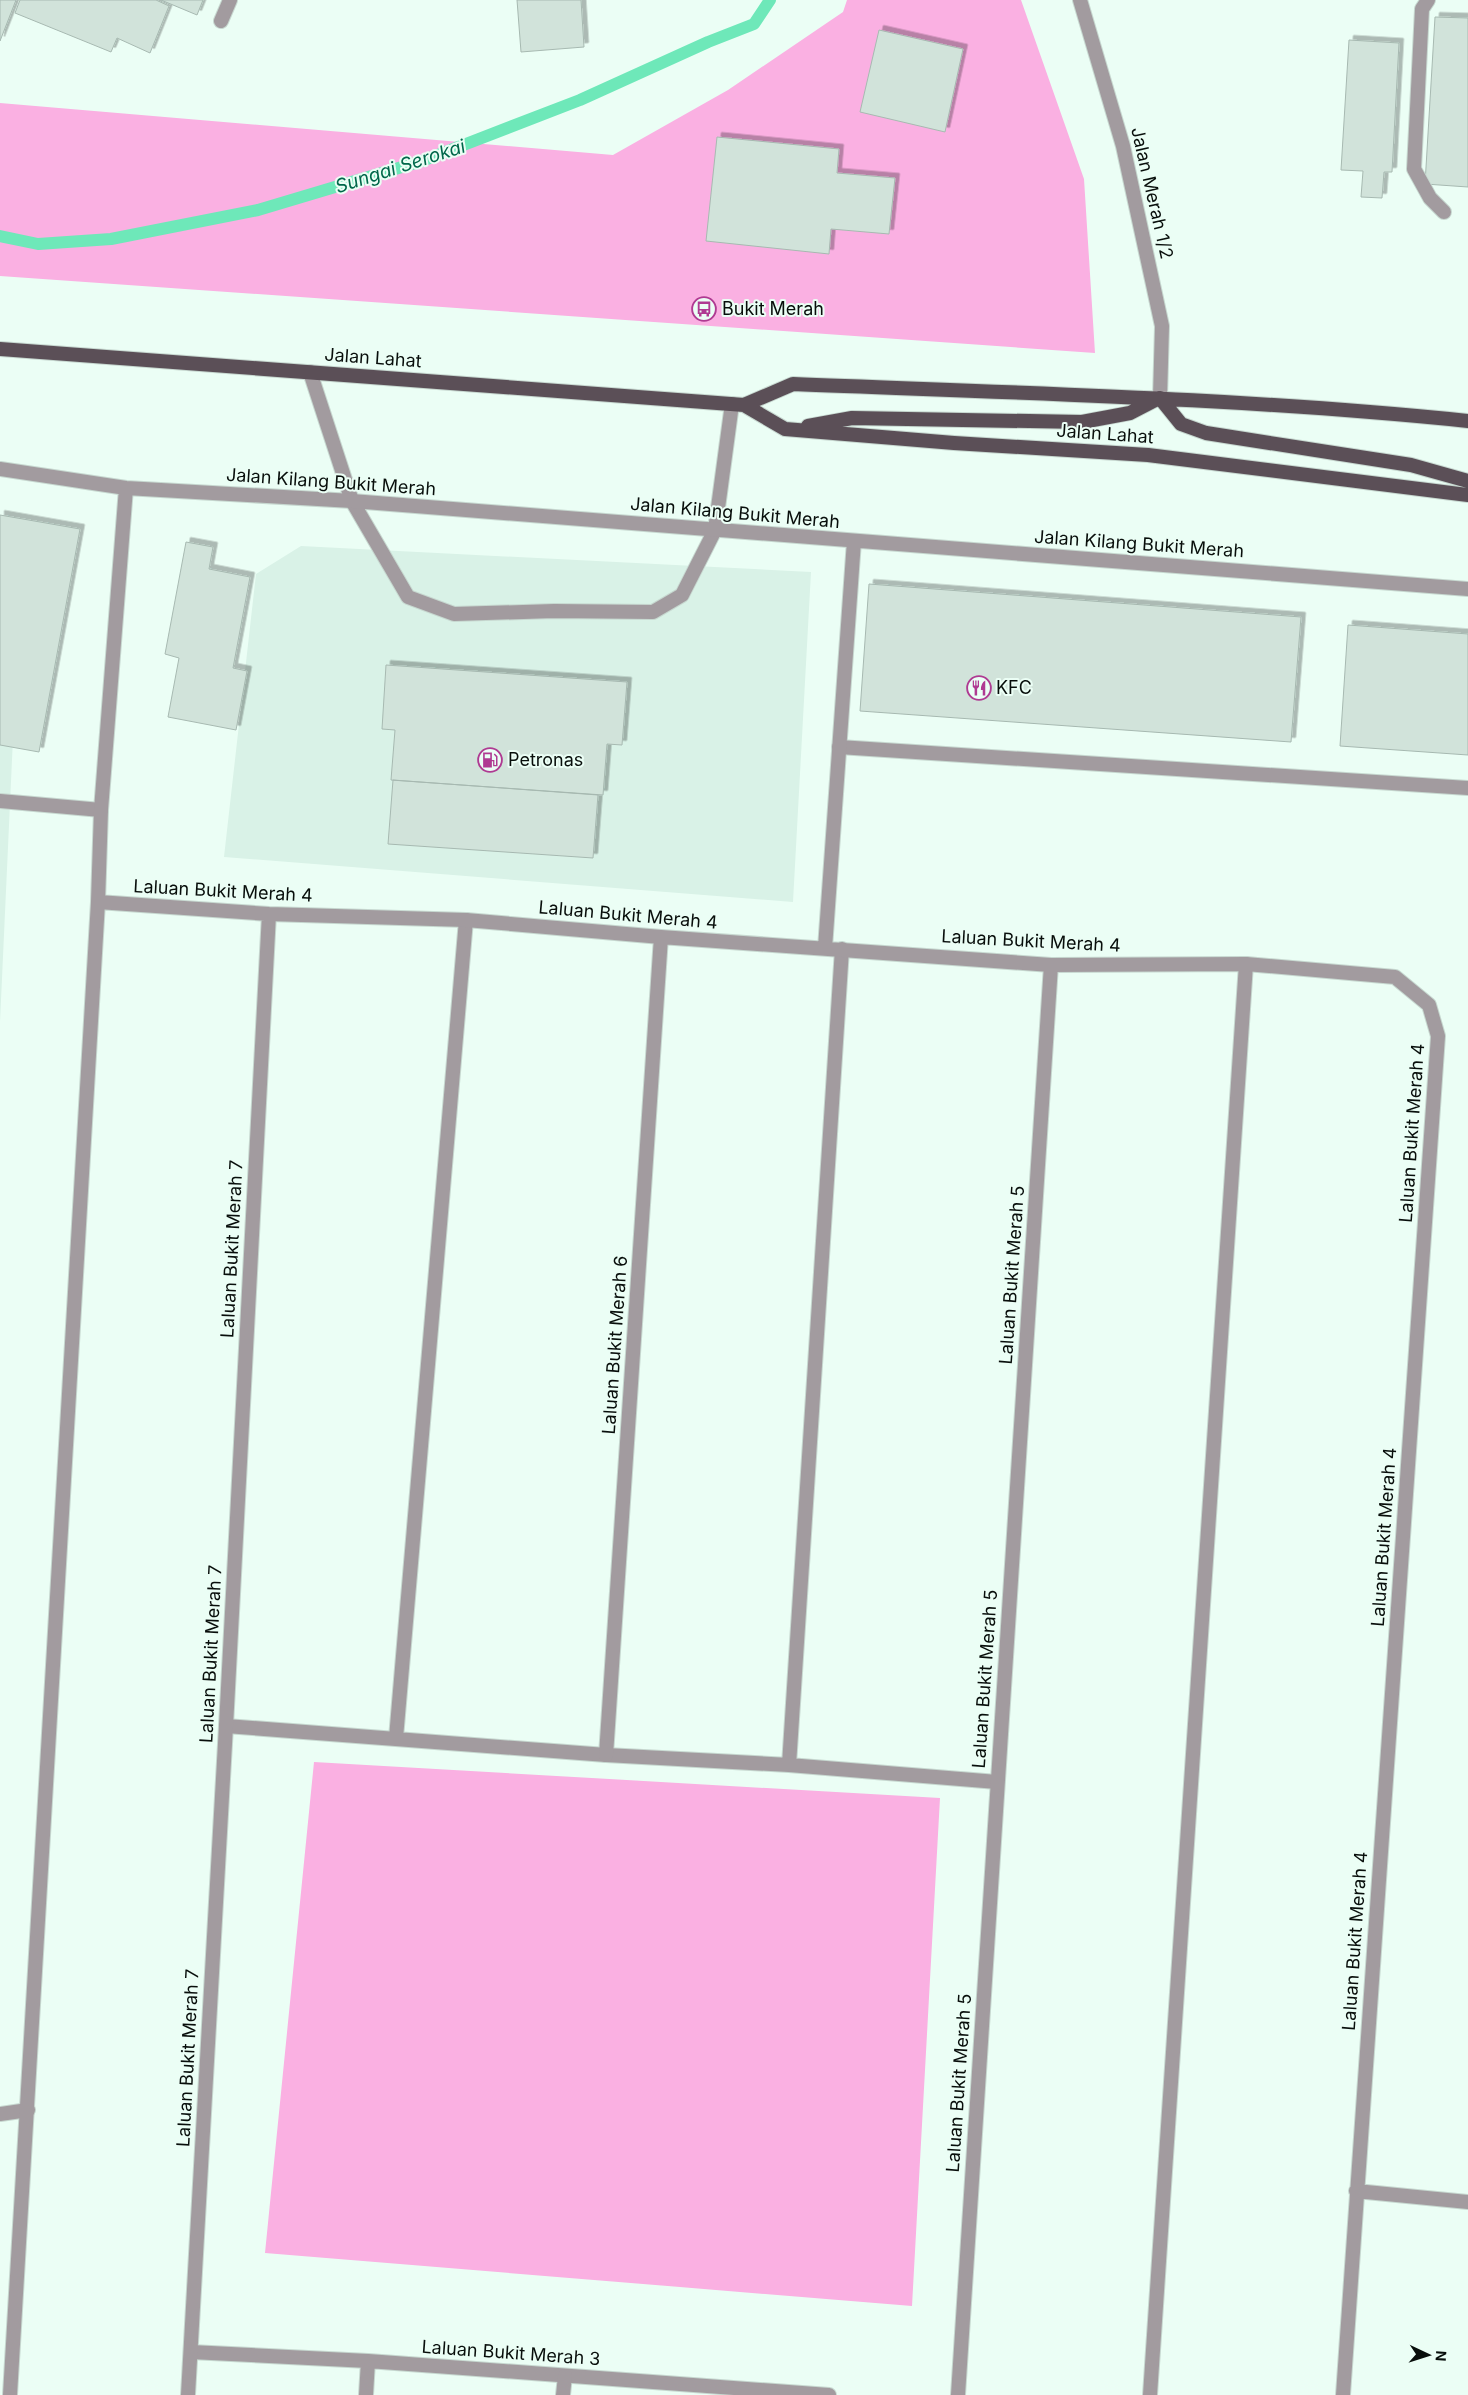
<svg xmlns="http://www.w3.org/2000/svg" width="1468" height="2395" font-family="Inter,sans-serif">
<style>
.built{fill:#d9f2e7}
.green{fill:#fab0e2}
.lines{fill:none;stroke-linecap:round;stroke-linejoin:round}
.stream{stroke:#6ee8b9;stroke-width:12}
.building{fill:#d1e3da;stroke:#a7b9b1;filter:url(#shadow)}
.service-casing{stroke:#c7d8d0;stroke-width:16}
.minor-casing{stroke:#c7d8d0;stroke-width:16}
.primary-casing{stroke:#c7d8d0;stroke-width:16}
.service{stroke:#a29b9f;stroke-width:14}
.minor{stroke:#a29b9f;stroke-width:14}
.primary{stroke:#5b4f57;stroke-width:14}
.labels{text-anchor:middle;stroke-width:4;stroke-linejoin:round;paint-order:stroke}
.street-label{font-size:18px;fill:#080e0b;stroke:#ebfef5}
.poi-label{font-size:18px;fill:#080e0b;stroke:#ebfef5;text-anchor:start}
.water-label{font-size:19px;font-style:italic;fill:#00674a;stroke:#ebfef5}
</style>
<defs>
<filter id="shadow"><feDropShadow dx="4.5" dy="-4.5" stdDeviation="0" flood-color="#0004"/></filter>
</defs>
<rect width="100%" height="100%" fill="#ebfef5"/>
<path class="built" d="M301,546l510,26 -18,330 -569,-45 32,-283z
M0,560l21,3 -21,459z"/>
<path class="green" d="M847,0h174l63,179 11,174 -1095,-77v-173l613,52 115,-65 115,-78z
M314,1762l626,36 -28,508 -647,-53z"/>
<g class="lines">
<path class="stream" d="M0,236l38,8 73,-5 147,-29 164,-49 158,-61 128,-58 46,-18 16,-24"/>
</g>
<path class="building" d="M0,0h16l-16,41z
M20,0h136l13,6 -19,47 -33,-15 -6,14 -96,-39z
M161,0h42l-6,15z
M517,0h64l3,47 -63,5z
M1435,17l33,1v169l-43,-3z
M879,30l84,19 -18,83 -85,-20z
M1349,40l50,3 -7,129h-8l-2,26 -21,-1 2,-26 -22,-1z
M717,137l122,12 -2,24 58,5 -6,56 -58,-5 -2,25 -123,-13z
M0,515l80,14 -41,223 -39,-7z
M186,542l27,5 -4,22 41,8 -17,91 14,3 -11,59 -68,-13 11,-59 -14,-4z
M869,584l432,33 -10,125 -431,-31z
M1348,625l120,9v121l-128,-9z
M386,665l241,17 -5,63 -15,-1 -4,51 -212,-15 4,-50 -13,-1z
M393,780l205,15 -5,63 -205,-14z"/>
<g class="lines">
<g class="service-casing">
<path id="service" d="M310,372l42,129 56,96 46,17 100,-3 99,1 29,-17 33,-65 17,-126
M839,747l629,41
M0,801l101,9
M226,1726l380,29 183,10 208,17
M396,1738l70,-818
M789,1765l53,-816
M0,2114l28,-4
M191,2352l177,9 461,34
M366,2395l2,-34
M1150,2395l96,-1431"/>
</g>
<g class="minor-casing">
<path id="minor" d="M1080,0l43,146 39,180 -2,72
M1428,0l-6,9 -8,160 16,29 14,14
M221,21l9,-21
M0,469l126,19 226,13 1116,88
M98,902l171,12 197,6 195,17 390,28 195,-1 149,13 34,28 9,31 -95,1359
M825,948l29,-407
M606,1755l55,-818
M1356,2191l112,11
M10,2395l88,-1493 3,-92 25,-322
M188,2395l38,-669 43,-812
M563,2395l2,-19
M958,2395l93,-1430"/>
</g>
<g class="primary-casing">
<path id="primary" d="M0,349l744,56 41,24 169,14 194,12 320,40
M1160,398l21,26 25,9 205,32 57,16
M744,405l49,-21c225,9 451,14 675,37
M808,426l44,-8 230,4 48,-9 29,-15"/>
</g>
<use href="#service" class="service"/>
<use href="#minor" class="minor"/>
<use href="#primary" class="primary"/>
</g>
<defs>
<g id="bus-ring" transform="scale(1.25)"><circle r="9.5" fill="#ebfef5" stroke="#af3a92" stroke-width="1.5"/><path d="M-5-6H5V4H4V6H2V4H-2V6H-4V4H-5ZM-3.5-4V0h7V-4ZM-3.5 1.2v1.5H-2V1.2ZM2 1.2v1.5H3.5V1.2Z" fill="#af3a92"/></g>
<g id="restaurant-ring" transform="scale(1.25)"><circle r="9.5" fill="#ebfef5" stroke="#af3a92" stroke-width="1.5"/><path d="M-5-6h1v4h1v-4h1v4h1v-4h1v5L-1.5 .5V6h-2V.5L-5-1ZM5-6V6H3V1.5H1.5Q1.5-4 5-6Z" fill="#af3a92"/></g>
<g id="fuel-ring" transform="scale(1.25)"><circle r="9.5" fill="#ebfef5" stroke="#af3a92" stroke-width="1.5"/><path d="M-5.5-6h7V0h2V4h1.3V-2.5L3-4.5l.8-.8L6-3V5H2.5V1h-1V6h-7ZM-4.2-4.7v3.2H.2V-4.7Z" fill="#af3a92"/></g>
</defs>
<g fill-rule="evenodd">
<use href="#bus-ring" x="704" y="309"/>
<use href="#restaurant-ring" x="979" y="688"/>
<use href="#fuel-ring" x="490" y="760"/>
</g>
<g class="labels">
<g class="street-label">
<text transform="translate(1152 193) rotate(77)" y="6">Jalan Merah 1/2</text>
<text transform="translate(373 358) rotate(4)" y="6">Jalan Lahat</text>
<text transform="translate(1105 434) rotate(4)" y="6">Jalan Lahat</text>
<text transform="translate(331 482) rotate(4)" y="6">Jalan Kilang Bukit Merah</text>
<text transform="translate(735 513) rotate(5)" y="6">Jalan Kilang Bukit Merah</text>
<text transform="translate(1139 544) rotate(4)" y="6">Jalan Kilang Bukit Merah</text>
<text transform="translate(223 891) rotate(3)" y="6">Laluan Bukit Merah 4</text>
<text transform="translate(628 915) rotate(5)" y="6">Laluan Bukit Merah 4</text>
<text transform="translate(1031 941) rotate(3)" y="6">Laluan Bukit Merah 4</text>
<text transform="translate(1412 1133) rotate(-86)" y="6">Laluan Bukit Merah 4</text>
<text transform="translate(232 1249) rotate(-87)" y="6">Laluan Bukit Merah 7</text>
<text transform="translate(1012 1275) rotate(-86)" y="6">Laluan Bukit Merah 5</text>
<text transform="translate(615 1345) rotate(-86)" y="6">Laluan Bukit Merah 6</text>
<text transform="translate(1384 1537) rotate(-86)" y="6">Laluan Bukit Merah 4</text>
<text transform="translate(211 1654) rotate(-87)" y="6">Laluan Bukit Merah 7</text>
<text transform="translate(985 1679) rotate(-86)" y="6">Laluan Bukit Merah 5</text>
<text transform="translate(1355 1941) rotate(-86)" y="6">Laluan Bukit Merah 4</text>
<text transform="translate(188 2058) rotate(-87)" y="6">Laluan Bukit Merah 7</text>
<text transform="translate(959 2083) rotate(-86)" y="6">Laluan Bukit Merah 5</text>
<text transform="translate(511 2353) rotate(4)" y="6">Laluan Bukit Merah 3</text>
</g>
<g class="poi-label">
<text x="722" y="315">Bukit Merah</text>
<text x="996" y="694">KFC</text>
<text x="508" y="766">Petronas</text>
</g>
<g class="water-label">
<text transform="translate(400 166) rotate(-18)" y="7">Sungai Serokai</text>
</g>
</g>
<g transform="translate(1428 2355) rotate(94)" stroke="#ebfef5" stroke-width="4" paint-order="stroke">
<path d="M0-4L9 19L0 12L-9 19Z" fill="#080e0b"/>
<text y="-8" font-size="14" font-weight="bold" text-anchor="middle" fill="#080e0b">N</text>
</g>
</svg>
